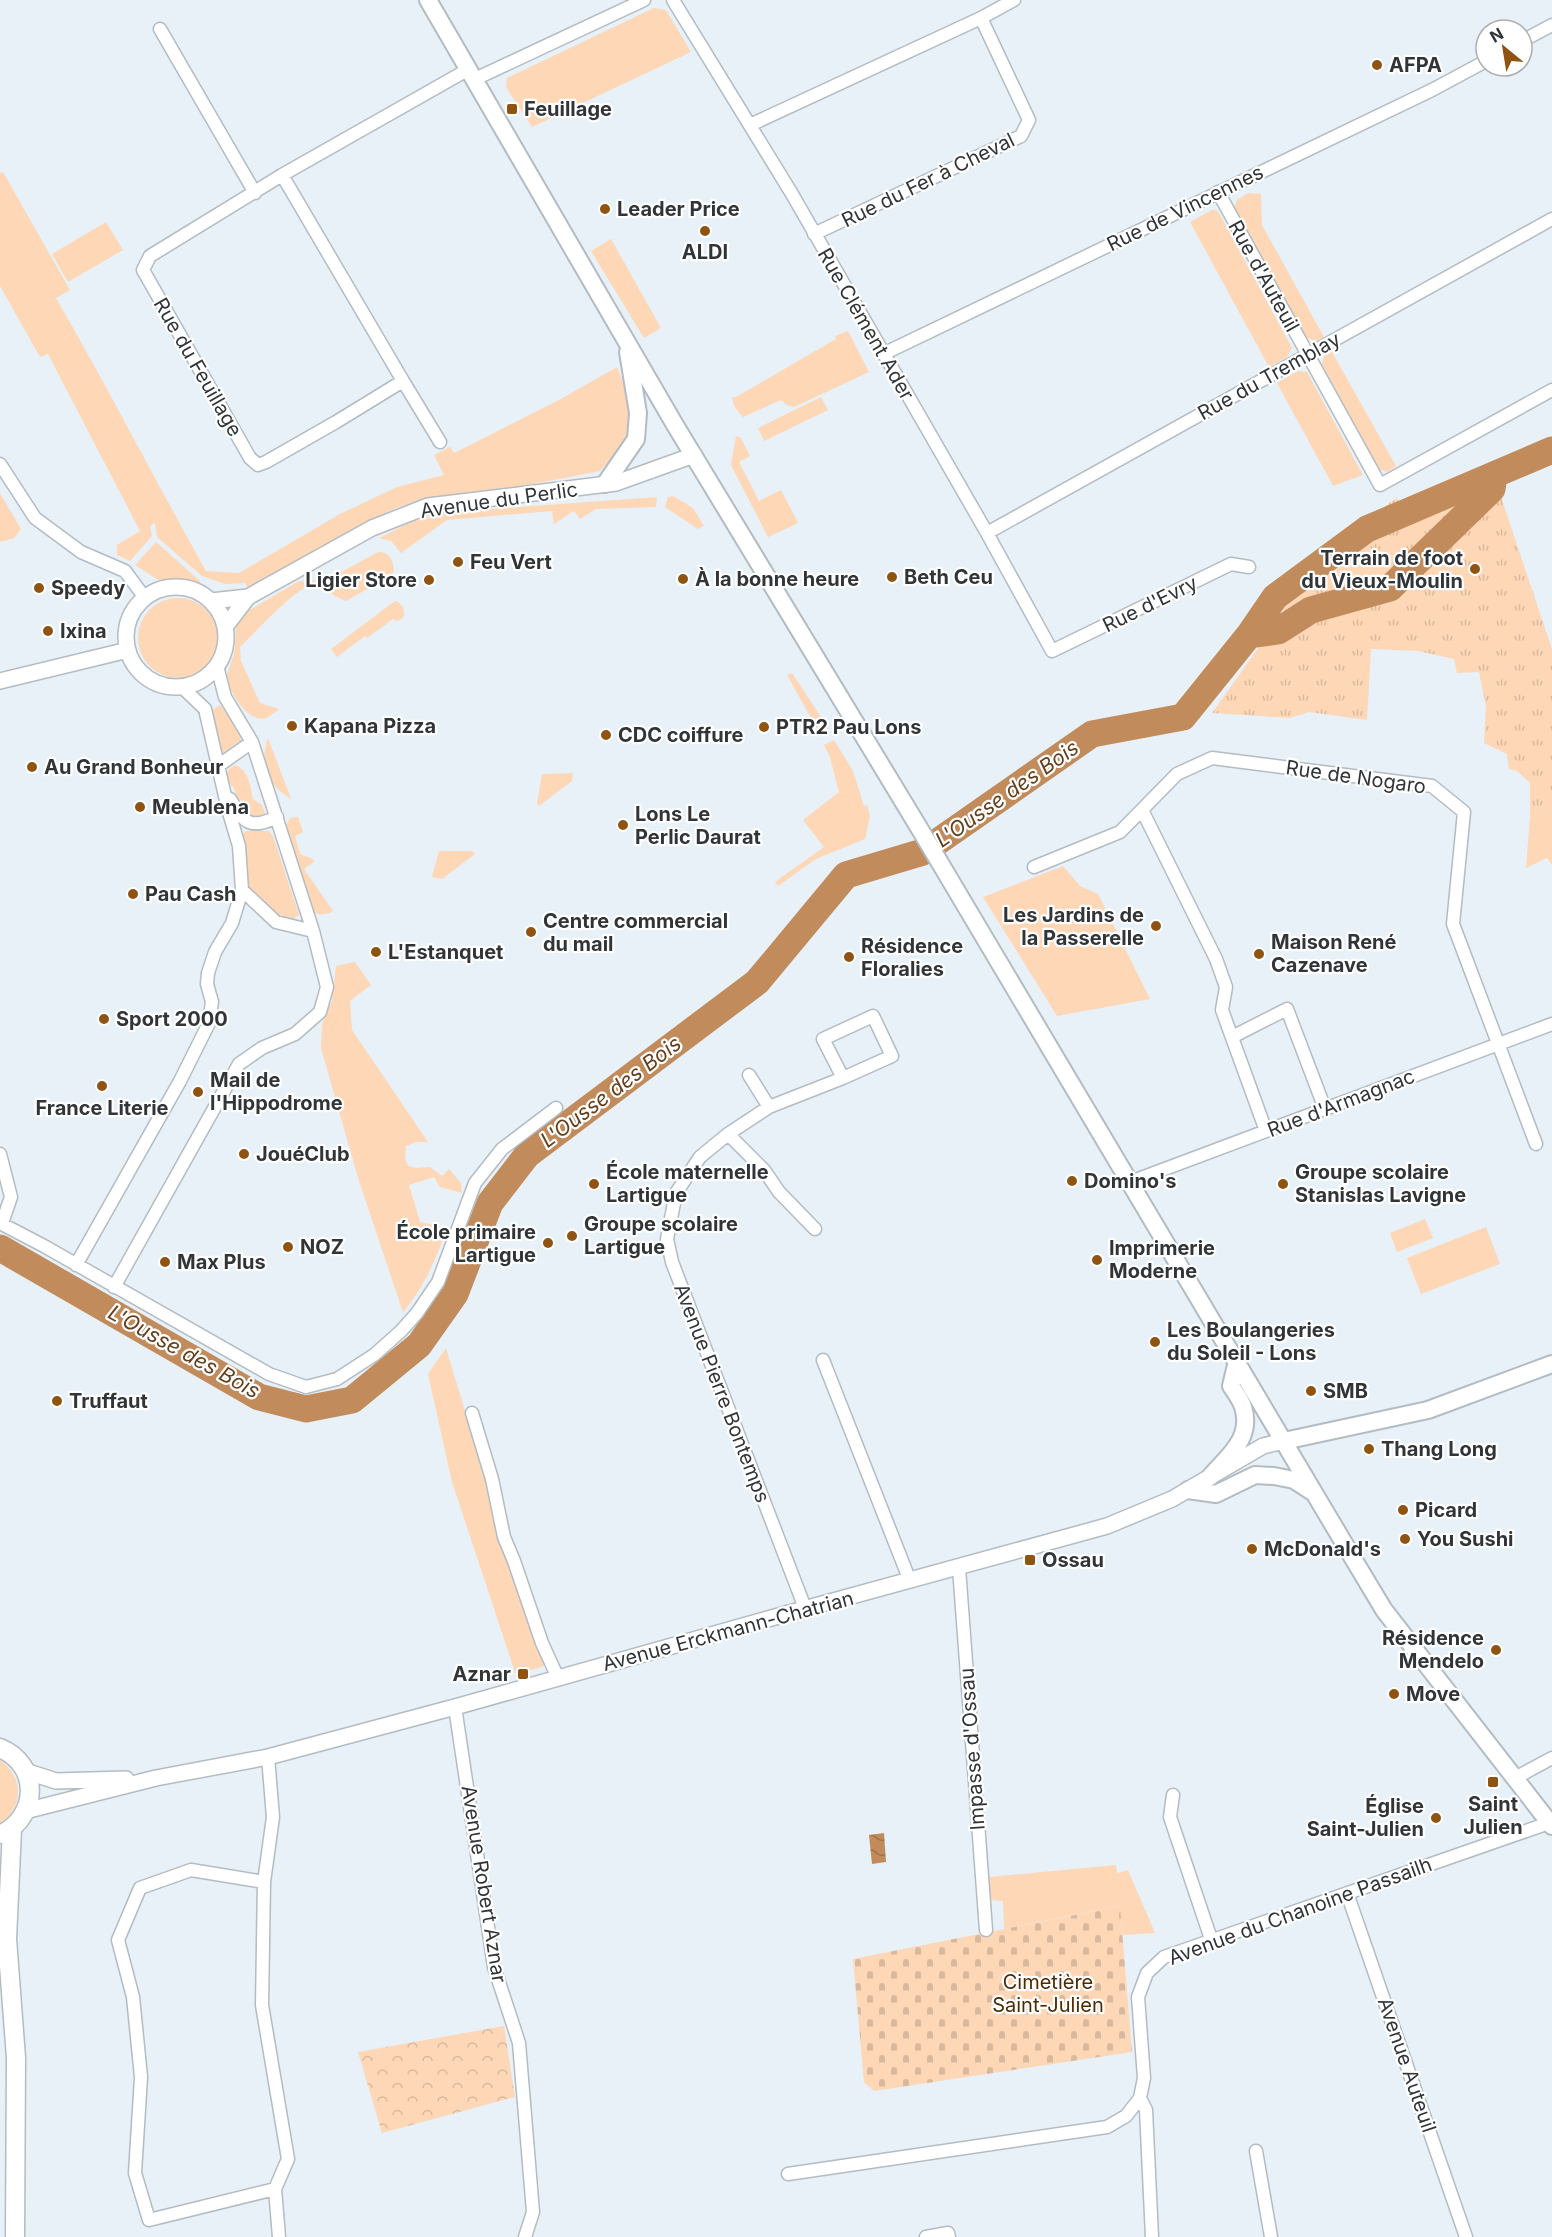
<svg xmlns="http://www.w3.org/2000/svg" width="1552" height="2237" font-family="Inter,sans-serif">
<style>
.grass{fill:#fdd7b6}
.forest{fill:url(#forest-crowns)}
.cemetery{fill:url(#cemetery-stones)}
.park{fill:url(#park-tufts)}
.water{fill:url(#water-waves)}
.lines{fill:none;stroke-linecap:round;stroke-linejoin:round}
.river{stroke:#c18b5b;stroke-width:27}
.minor-casing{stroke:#b3bcc2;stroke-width:15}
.tertiary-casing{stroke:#b3bcc2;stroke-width:18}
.secondary-casing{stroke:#b3bcc2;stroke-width:20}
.primary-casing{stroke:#b3bcc2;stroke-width:21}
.minor{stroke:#fff;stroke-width:12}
.tertiary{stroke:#fff;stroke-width:15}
.secondary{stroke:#fff;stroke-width:16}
.primary{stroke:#fff;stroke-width:18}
.poi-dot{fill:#8f5412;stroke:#fff;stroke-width:2}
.labels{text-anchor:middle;stroke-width:4.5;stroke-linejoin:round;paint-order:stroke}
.poi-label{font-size:20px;font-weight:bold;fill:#313538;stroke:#fff;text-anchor:start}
.street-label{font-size:20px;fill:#313538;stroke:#fff}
.park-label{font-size:20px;fill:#4e2a02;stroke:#fff}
.water-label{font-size:21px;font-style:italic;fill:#653f1b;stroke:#fff}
</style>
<defs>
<pattern id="forest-crowns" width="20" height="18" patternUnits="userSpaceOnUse" patternTransform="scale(1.5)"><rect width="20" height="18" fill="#fdd7b6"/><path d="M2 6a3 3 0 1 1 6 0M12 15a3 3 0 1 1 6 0" fill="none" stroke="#d9b99d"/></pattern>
<pattern id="cemetery-stones" width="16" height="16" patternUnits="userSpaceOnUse" patternTransform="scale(1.5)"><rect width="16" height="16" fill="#fdd7b6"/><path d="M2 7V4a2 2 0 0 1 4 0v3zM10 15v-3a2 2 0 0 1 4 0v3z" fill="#d9b99d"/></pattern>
<pattern id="park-tufts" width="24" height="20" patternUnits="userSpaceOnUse" patternTransform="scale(1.5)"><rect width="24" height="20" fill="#fdd7b6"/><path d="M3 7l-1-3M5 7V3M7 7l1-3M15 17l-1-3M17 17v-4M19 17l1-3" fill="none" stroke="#d9b99d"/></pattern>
<pattern id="water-waves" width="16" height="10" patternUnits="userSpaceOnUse" patternTransform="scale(1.5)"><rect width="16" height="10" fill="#c18b5b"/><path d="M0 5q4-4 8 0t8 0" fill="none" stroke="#9d724c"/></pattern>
</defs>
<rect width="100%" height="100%" fill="#e7f1f7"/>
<path class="grass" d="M654,8l12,2 25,42 -159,75 -26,-40 1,-9z
M3,172l67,118 -14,8c52,90 99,182 150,273l33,2 101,-59 57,-27 47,-12 -10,-20 16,-8 4,6 107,-54 56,-32 10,25 5,18 -1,16 -7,19 -24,26 -77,15 -96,12 -31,10 -31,15 -117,65 -3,-5 -20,1 -23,-8 -45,-39 -2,-14 -5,3 2,10 -22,25 -13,-6v-10l23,-14 -92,-177 -8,3 -40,-71v-113z
M1248,193l13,1 1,31 62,112 -8,4 -9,-3 -73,-131 3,-7z
M1212,210h4l3,3 73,135 -5,9 -18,10 -79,-145z
M106,222l17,28 -55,32 -16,-28z
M611,239l50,89 -17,10 -53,-87z
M848,331l21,41 -75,35 -7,-2 -6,-5 -38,17 -9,-11 -2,-9h4l100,-58 -1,-3z
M1332,352l64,114 -9,6 -8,-3 -57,-105 2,-8z
M1298,371l9,1 56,103 -30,11 -56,-103z
M821,397l7,13 -64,31 -6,-13z
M736,436l5,2 9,18 -11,6 20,39 22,-11 17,33 -30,14 -37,-72z
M0,493l21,36 -7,9 -14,4z
M673,496l20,12 11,18 -6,3 -33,-22 3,-10z
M657,497l-1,10 -60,2 -16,10 -6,-8 -20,13 -2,-13 -105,9 -46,33 -10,-12 -12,-3 32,-16 32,-8 60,-6z
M156,542l44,39 -1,2 -27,-4 -12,2 -25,-16z
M378,552c11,0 15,7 16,18l-2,5 -46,26c-9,-3 -27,-16 -34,-16 -16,2 -58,49 -72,62l1,14 19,42 19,6c-4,3 -8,7 -13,9 -19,5 -35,-25 -40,-40l8,-24 2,-26 7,-14 56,-33 28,-1z
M138 638a40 40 0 1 1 80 0a40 40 0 1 1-80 0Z
M395,601c7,1 11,11 8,17l-6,3 -4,-2 -26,19 -2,-2 -28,21 -6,-8z
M792,673l37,56 -9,5 -33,-59z
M220,705c8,11 20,21 21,35l-21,15 -9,-44z
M268,738l23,61c-25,-15 -32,-34 -23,-61z
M834,740l19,31 11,35 3,-1 3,11 -5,23 -49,20 -38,27 -3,-4 49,-35 -21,-27 36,-28 -9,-35 -6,-12z
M235,765c14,5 15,21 18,34l9,6 4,11 -2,3 -17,-2 -7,-9 -6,-20 -10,-11 5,-8z
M573,773l-1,8 -33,25 -2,-3 5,-29z
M1552,808v57l-5,-7 -21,10 4,-51z
M298,817l5,15 -8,4 5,18 13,5 1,3 -10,7 29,42c-7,4 -14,5 -21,0l-26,-85 4,-8z
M246,831h23l4,5 26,79 -10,7h-4l-37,-31 -7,-55z
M439,851h33l3,3 -33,25 -10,-2z
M1063,866l17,20 18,8 52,105 -93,17 -74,-119z
M355,962l16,23 -21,16 2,29 76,112h-12l-10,4 -1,12 3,8 8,2 14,-1 12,9 7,-7 12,14 1,10 -22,-6 -6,-10 -25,8 11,37 27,6c-11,31 -22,58 -44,84l-44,-131 -38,-133 1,-24 10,-23 4,-35z
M1425,1219l8,19 -36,14 -7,-19z
M1486,1227l14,37 -79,30 -14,-36z
M446,1348l43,142 9,49 49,126 -31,10 -64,-193 -24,-108z
M0,1760c23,16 25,47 0,63z
M1116,1865l1,8 11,-3 27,63 -32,2 -4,-29 -115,23 -1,-28 -12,-1 -2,-23z"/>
<path class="forest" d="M504,2026l11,71 -133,36 -24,-81z"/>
<path class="cemetery" d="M1120,1906l12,146 -258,39 -10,-9 -11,-123z"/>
<path class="park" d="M1492,470l60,179v159l-22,9v-34l-13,-12 -8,-2 -2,-15 -23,-11 2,-36 -7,-35 -22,1 -3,-14 -36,-8 -47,-2 -4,71 -58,-8 -19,6 -78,-5 72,-101 -7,-13 109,-81 -1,-12 12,-8 6,10z"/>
<path class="water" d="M884,1833l2,29 -14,2 -3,-29z"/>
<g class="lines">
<path class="river" d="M1249,635l29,-4 33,-21 79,-22 102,-99 2,-14
M0,1248l259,149 47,12 46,-9 67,-55 36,-51 35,-91 37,-48 230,-173 89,-107 77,-23 169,-118 91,-17 66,-82 26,-38 92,-68 185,-79"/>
<g class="minor-casing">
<path id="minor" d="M673,0l119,194 195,339 65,118 179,-87 18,3
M981,18l33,-18
M160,29l95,164
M1522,41l30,-16
M475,79l169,-79
M750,125l231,-107 48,102 -8,16 -207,98
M282,175l121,206 -67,41 -70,40 -8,3 -8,-7 -107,-188 7,-14 132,-81 187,-106
M1218,192l162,293 172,-95
M883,354l549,-264 54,-29
M403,381l37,61
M0,464l35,54 46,34 44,19 20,27
M987,533l565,-314
M218,766l34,-24
M230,799c14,24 20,31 47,18
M1142,810l74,149 10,28 -4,23 44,121
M1034,867l86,-35 57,-58 35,-16 220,28 32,26 -11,112 83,220
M242,890l34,32 37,9
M1232,1037l55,-28 38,100
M749,1075l20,32
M728,1134l36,36 15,22 36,37
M0,1154l11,43 -9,26
M1130,1182l422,-158
M0,1223l44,23 225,128 37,13 31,-8 37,-24 27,-24 16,-18 21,-31 37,-99 27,-34 54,-41
M76,1265l104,-184 29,-58 3,-21 -5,-18 1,-11 7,-21 17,-29 10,-33 -3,-44 -11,-37 -23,-100 -23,-22
M114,1287l125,-223 23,-16 33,-14 25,-22 7,-25 -14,-56 -61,-189 -27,-45 -8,-31
M823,1360l87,221
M472,1413l20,66 12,58 10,24 28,82 16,35
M959,1568l27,362
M805,1608l-133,-346 -5,-23 9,-46 24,-36 28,-23 41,-27 74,-29 49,-22 -19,-40 -50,23 20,39
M455,1707l39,260 25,76 14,169 -8,25
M268,1757l5,60 -9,65 -2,123 26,154 -13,30 4,48
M1515,1778l37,-20
M1173,1795l-3,22 41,122
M264,1882l-73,-12 -51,18 -22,52 15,57 8,80 -6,96 14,47 126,-31
M1347,1893l119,344
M1140,2098l6,12 6,127
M1256,2151l15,86
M788,2174l319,-47 19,-11 14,-18 4,-20 -6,-81 9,-24 17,-16 385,-134
M926,2237l22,-4 1,4"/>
</g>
<g class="tertiary-casing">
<path id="tertiary" d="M126 637a50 50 0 1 1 100 0a50 50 0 1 1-100 0Z
M211,601l37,-4 124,-69 56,-22 188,-23 78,-28
M225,627l23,-30
M0,681l128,-31
M25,1771l31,10 70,-2
M25,1811l131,-33 112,-21 187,-50 320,-90 332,-91 65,-27 91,-53 21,-5"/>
</g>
<g class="secondary-casing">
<path id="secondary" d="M428,0l247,425 249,411 430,724 30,50 168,216
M605,484l31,-45 2,-26 -10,-61
M1284,1441l144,-31 124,-46
M1210,1477c18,-21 43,-39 33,-70 -2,-7 -8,-15 -12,-21l6,-25
M1188,1490l28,4 39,-19 19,1 20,4 17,11"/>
</g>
<g class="primary-casing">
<path id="primary" d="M0,1748c40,17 39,67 2,86
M12,1829l-5,110 9,119 -1,179"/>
</g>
<use href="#minor" class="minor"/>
<use href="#tertiary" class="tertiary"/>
<use href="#secondary" class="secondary"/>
<use href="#primary" class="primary"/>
</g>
<g class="poi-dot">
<circle cx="1377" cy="65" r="6"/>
<rect x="506" y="103" width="12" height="12" rx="3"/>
<circle cx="605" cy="209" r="6"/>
<circle cx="705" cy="231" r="6"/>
<circle cx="458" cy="562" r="6"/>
<circle cx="1475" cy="569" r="6"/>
<circle cx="892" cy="577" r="6"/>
<circle cx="683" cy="579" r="6"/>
<circle cx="429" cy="580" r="6"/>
<circle cx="39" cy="588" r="6"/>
<circle cx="48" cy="631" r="6"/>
<circle cx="292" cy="726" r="6"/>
<circle cx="764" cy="727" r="6"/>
<circle cx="606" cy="735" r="6"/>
<circle cx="32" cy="767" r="6"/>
<circle cx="140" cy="807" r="6"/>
<circle cx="623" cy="825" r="6"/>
<circle cx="133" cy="894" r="6"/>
<circle cx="1156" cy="926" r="6"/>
<circle cx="531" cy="932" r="6"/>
<circle cx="376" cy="952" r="6"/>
<circle cx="1259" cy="954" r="6"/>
<circle cx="849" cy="957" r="6"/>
<circle cx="104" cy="1019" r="6"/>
<circle cx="102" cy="1086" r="6"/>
<circle cx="198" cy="1092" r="6"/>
<circle cx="244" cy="1154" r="6"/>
<circle cx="1072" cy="1181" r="6"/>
<circle cx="594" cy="1184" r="6"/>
<circle cx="1283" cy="1184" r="6"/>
<circle cx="572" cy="1236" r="6"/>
<circle cx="548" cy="1243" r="6"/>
<circle cx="288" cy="1247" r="6"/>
<circle cx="1097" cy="1260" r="6"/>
<circle cx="165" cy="1262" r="6"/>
<circle cx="1155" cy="1342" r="6"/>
<circle cx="1311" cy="1391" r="6"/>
<circle cx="57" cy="1401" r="6"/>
<circle cx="1369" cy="1449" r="6"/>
<circle cx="1403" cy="1510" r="6"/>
<circle cx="1405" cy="1539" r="6"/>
<circle cx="1252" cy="1549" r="6"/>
<rect x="1024" y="1554" width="12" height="12" rx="3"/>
<circle cx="1496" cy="1650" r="6"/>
<rect x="517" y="1668" width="12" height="12" rx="3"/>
<circle cx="1394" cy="1694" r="6"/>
<rect x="1487" y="1776" width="12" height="12" rx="3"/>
<circle cx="1436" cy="1818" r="6"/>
</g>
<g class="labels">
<g class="poi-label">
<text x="1389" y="72">AFPA</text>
<text x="524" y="116">Feuillage</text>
<text x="617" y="216">Leader Price</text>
<text x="705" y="259" text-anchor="middle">ALDI</text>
<text x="1463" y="565" text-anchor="end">Terrain de foot<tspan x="1463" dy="23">du Vieux-Moulin</tspan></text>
<text x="470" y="569">Feu Vert</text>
<text x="904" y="584">Beth Ceu</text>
<text x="695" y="586">À la bonne heure</text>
<text x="417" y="587" text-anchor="end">Ligier Store</text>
<text x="51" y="595">Speedy</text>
<text x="60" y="638">Ixina</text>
<text x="304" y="733">Kapana Pizza</text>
<text x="776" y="734">PTR2 Pau Lons</text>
<text x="618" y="742">CDC coiffure</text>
<text x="44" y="774">Au Grand Bonheur</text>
<text x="152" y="814">Meublena</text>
<text x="635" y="821">Lons Le<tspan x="635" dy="23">Perlic Daurat</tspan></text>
<text x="145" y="901">Pau Cash</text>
<text x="1144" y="922" text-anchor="end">Les Jardins de<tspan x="1144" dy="23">la Passerelle</tspan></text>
<text x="543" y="928">Centre commercial<tspan x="543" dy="23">du mail</tspan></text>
<text x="1271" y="949">Maison René<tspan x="1271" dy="23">Cazenave</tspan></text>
<text x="861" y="953">Résidence<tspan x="861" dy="23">Floralies</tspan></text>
<text x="388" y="959">L'Estanquet</text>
<text x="116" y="1026">Sport 2000</text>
<text x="210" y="1087">Mail de<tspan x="210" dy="23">l'Hippodrome</tspan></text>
<text x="102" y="1115" text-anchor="middle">France Literie</text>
<text x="256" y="1161">JouéClub</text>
<text x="606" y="1179">École maternelle<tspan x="606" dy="23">Lartigue</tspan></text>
<text x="1295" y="1179">Groupe scolaire<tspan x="1295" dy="23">Stanislas Lavigne</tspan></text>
<text x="1084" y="1188">Domino's</text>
<text x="584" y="1231">Groupe scolaire<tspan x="584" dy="23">Lartigue</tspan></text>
<text x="536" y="1239" text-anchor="end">École primaire<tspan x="536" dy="23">Lartigue</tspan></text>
<text x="300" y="1254">NOZ</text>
<text x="1109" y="1255">Imprimerie<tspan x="1109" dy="23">Moderne</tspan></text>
<text x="177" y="1269">Max Plus</text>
<text x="1167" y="1337">Les Boulangeries<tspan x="1167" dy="23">du Soleil - Lons</tspan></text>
<text x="1323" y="1398">SMB</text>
<text x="69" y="1408">Truffaut</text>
<text x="1381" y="1456">Thang Long</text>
<text x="1415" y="1517">Picard</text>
<text x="1417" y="1546">You Sushi</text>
<text x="1264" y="1556">McDonald's</text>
<text x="1042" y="1567">Ossau</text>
<text x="1484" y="1645" text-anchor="end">Résidence<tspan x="1484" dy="23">Mendelo</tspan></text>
<text x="511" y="1681" text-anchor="end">Aznar</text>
<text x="1406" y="1701">Move</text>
<text x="1493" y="1811" text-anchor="middle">Saint<tspan x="1493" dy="23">Julien</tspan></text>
<text x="1424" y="1813" text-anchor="end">Église<tspan x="1424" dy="23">Saint-Julien</tspan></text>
</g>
<g class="street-label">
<text transform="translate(928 180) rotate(-26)" y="7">Rue du Fer à Cheval</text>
<text transform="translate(1185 208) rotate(-26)" y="7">Rue de Vincennes</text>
<text transform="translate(1264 276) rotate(61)" y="7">Rue d'Auteuil</text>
<text transform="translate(866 324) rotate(60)" y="7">Rue Clément Ader</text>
<text transform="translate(198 367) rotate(60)" y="7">Rue du Feuillage</text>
<text transform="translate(1269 376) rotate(-29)" y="7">Rue du Tremblay</text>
<text transform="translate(499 500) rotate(-8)" y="7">Avenue du Perlic</text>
<text transform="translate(1150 604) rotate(-26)" y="7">Rue d'Evry</text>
<text transform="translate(1356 777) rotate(8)" y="7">Rue de Nogaro</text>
<text transform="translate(1341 1103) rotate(-21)" y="7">Rue d'Armagnac</text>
<text transform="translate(722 1393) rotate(69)" y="7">Avenue Pierre Bontemps</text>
<text transform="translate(728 1631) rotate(-15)" y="7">Avenue Erckmann-Chatrian</text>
<text transform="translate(972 1749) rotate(-94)" y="7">Impasse d'Ossau</text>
<text transform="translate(484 1884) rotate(81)" y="7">Avenue Robert Aznar</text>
<text transform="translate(1300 1911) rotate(-20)" y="7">Avenue du Chanoine Passailh</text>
<text transform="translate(1407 2065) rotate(71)" y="7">Avenue Auteuil</text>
</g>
<g class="park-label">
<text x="1048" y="1989">Cimetière<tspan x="1048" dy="23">Saint-Julien</tspan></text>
</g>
<g class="water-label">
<text transform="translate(1007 794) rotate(-35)" y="7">L'Ousse des Bois</text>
<text transform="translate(611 1092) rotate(-37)" y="7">L'Ousse des Bois</text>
<text transform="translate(184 1352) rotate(29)" y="7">L'Ousse des Bois</text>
</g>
</g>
<g transform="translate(1504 48) rotate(330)"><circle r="28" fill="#ffffff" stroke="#adaeaf" stroke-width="1.5"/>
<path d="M0-4.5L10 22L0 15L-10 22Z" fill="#8f5412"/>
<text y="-9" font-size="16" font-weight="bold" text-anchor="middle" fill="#313538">N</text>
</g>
</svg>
